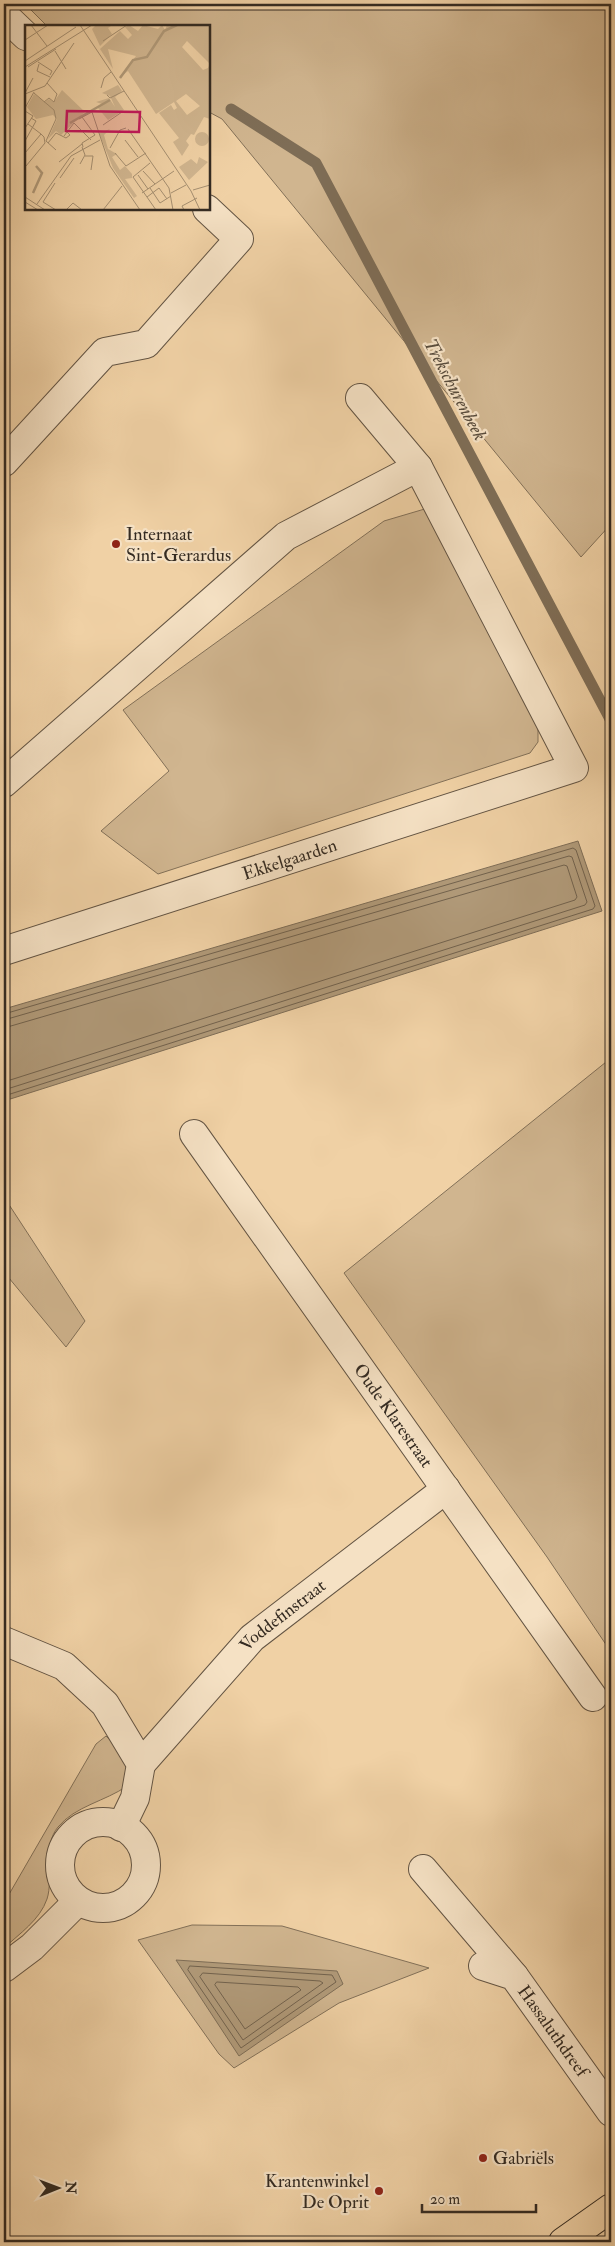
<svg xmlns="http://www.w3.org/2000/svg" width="615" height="2246" font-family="'IM FELL Double Pica',serif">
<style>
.green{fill:#d0b58f;stroke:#827058}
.water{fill:#b09978;stroke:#7e6d56}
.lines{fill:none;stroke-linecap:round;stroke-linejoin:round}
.shore{stroke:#72624d;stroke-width:1}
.stream{stroke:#7e6d56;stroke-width:11}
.minor-casing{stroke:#635443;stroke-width:30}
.major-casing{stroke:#342b22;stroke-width:30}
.minor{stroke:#f5e1c4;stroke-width:28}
.major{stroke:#f0d1a5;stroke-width:28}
.poi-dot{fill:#8f2418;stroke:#f5e1c4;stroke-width:2}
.labels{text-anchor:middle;stroke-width:4.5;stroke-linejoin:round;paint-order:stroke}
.poi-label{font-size:18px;fill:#342b22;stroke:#f5e1c4;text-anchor:start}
.street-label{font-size:18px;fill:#342b22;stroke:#f5e1c4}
.water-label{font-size:19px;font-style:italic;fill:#594c3c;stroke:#f5e1c4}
.inset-river{fill:none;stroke:#b09978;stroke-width:2.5}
.inset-road{fill:none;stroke:#a58f71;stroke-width:1}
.view{fill:#c2185b;fill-opacity:0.15;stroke:#c2185b;stroke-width:2.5}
.inset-edge{fill:none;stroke:#342b22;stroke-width:2.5}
</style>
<rect width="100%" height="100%" fill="#f0d1a5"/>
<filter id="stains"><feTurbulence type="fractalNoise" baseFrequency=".004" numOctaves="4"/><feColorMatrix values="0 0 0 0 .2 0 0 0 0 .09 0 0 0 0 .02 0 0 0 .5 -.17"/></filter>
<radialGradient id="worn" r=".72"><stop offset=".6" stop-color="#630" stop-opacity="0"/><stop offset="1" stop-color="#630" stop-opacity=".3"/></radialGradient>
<path class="green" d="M25,4h586v520l-30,33 -359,-438 -13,-7v-86h-162z
M428,508l110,218v16l-8,11 -372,121 -57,-43 68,-60 -46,-61 261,-189z
M611,1058v594l-64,-95 -203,-284z
M4,1197l81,124 -19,26 -62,-75z
M106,1736c16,16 23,28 21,50 -21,15 -52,20 -69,41 -16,19 -4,51 -11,72 -7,21 -28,35 -43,49v-45l92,-159z
M192,1925l90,1 147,42 -90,35 -105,65 -15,-14 -81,-114z"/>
<path class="water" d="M578,841l24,70 -598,190v-92z
M176,1960l161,11 6,13 -104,72z"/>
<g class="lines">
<path class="shore" d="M4,1014l569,-166 3,2 19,56 -2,3 -589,187
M4,1020l565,-164 3,1 15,45 -2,3 -581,185
M4,1028l560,-163 3,1 10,31 -2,3 -571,182
M190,1966l142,9 4,7 -95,66 -53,-78z
M203,1973l117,8 3,2 -80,57 -43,-63z
M217,1982l81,5 3,3 -56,39 -30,-44z"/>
<path class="stream" d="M231,109l85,54 295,558"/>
<g class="minor-casing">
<g id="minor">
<path d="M4,15l22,21"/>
<path d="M4,462l101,-110 41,-8 93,-105 -32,-30"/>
<path d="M4,783l282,-247 132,-69"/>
<path id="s1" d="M4,951l570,-183 -156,-301 -58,-69"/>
<path id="s2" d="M194,1134l399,563"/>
<path d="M4,1641l60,25 41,38 36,60 -6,34 -14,29"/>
<path id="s3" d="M141,1764l111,-126 194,-149"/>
<circle cx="103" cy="1865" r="43"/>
<path d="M423,1869l91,107"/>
<path id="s4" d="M483,1966l31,10 97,136"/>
<path d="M4,1968l28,-21 46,-46"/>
</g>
</g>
<g class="major-casing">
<path id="major" d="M563,2242l48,-34"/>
</g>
<use href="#minor" class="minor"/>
<use href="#major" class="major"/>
</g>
<g class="poi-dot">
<circle cx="116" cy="544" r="5"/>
<circle cx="483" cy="2158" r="5"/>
<circle cx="379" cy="2191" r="5"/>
</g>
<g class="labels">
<g class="poi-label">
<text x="126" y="540">Internaat<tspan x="126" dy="21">Sint-Gerardus</tspan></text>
<text x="493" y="2164">Gabriëls</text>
<text x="369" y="2187" text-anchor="end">Krantenwinkel<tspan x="369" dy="21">De Oprit</tspan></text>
</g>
<g class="street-label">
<text dy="6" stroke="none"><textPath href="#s1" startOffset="300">Ekkelgaarden</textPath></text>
<text dy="6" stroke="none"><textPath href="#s2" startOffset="345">Oude Klarestraat</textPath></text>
<text dy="6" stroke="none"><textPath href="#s3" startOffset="206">Voddefinstraat</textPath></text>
<text dy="6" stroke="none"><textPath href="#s4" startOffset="100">Hassaluthdreef</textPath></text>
</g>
<g class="water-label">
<text transform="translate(456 389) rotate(62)" y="7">Trekschurenbeek</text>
</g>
</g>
<g transform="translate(25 25)">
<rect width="185" height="185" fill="#f0d1a5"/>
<path d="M71,0l15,1 -3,2 4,6 -12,12 -8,-17zM104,0l9,6 5,-6 15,4 4,-4 3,5 2,-5h43v94l-6,-2 -10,18 -3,-1 -5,7 3,4 -7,11 -9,-14 6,-4 -20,-25 12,-8 3,5 3,-2 -3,-6 -18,12 -28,-43 -9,7 17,-22 -28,-7 5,20 -13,-20 20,-18 8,8 4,-4 -7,-8zM162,16l23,23 -2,4 -5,2 -21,-23zM161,69l14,12 -13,9 -11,-14zM93,60l4,6 -7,6 9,13 -16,10 -10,-12 4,-4 -6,-2 13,-4 6,9 -5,-11 -8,-3zM37,65l23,22 -24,23 -5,-4 -8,8 9,-20 -4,-4 -17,4 -9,-12 7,-13 11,8 4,-3 5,3zM85,104l-6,6 4,14 9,5 -5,3 8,13 5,-4 7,8v4l-7,1 12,17 -3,2 -21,-30 -14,-35zM170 114a7 7 0 1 1 14 0a7 7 0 1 1-14 0ZM174,132l9,5 -19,18 -10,-13 12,-8 6,5z" fill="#d0b58f" fill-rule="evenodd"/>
<path class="inset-river" d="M95,53l13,-18 14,-3 17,-26 13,-6M45,98l40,-23M8,168l9,-20 -6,-7"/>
<path class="inset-road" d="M6,0l16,21M55,0l111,166 9,19M0,15l23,-15M78,16l24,-16M30,26l11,18M0,36l51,-34M13,37l14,9 -2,4M14,39l-2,7 13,6M0,42l67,-42M3,42l28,-18M76,63l3,-10 7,-6M0,68l8,-15M9,68l20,17 2,9 -10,22 10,9M0,69l20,-8 29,-43M82,70l3,3 14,-7M19,77l5,-4 5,4 3,-8 -10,-11M0,83l9,-16M0,86l8,5 -8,12M57,92l13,18 -13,8 1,4M54,94l13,-7 18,54 30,44M3,99l13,10M78,100l19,-13M103,104l41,59 4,22M39,111l10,-13 17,17M100,115l13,17M0,116l11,-20 -5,-3M23,118l8,-10 10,5 4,-3 -4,-4M85,123l10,-18 6,-2M0,128l16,-19 3,3 1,6 -19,23M90,128l11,13 20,-13M60,131h8l-2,14M34,137l23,-18M125,138l-17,14 23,33M55,139l5,-9 -3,-8M118,146l12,13M113,150l10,14M35,153l14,-20M30,158l-12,19 13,8M125,163l10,15 11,-7M168,165l17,-5M117,168l32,-22M146,168l15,-8M0,172l20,13M122,172l12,-9 8,11M0,177l13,8M12,179l34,-48 29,-16M41,185l7,-7 9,7M78,185l19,-24M159,185l-2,-4 15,-8"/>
<path class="view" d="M42,86l73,1 -1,20 -73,-1z"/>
<rect width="185" height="185" class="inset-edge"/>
</g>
<rect width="615" height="2246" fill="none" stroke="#f0d1a5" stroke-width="20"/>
<rect x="5" y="5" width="605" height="2236" fill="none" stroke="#342b22" stroke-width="2.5"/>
<rect x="10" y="10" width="595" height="2226" fill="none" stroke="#342b22"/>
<g transform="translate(58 2188) rotate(89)" stroke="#f5e1c4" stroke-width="4" paint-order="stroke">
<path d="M0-4L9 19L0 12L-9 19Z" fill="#342b22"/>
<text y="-8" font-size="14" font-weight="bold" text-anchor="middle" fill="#342b22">N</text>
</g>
<path d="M422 2204v8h114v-8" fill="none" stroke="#342b22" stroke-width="2.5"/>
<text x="430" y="2204" font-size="15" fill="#342b22" stroke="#f5e1c4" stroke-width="4" paint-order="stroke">20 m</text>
<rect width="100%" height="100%" filter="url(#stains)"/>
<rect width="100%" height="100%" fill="url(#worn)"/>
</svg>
